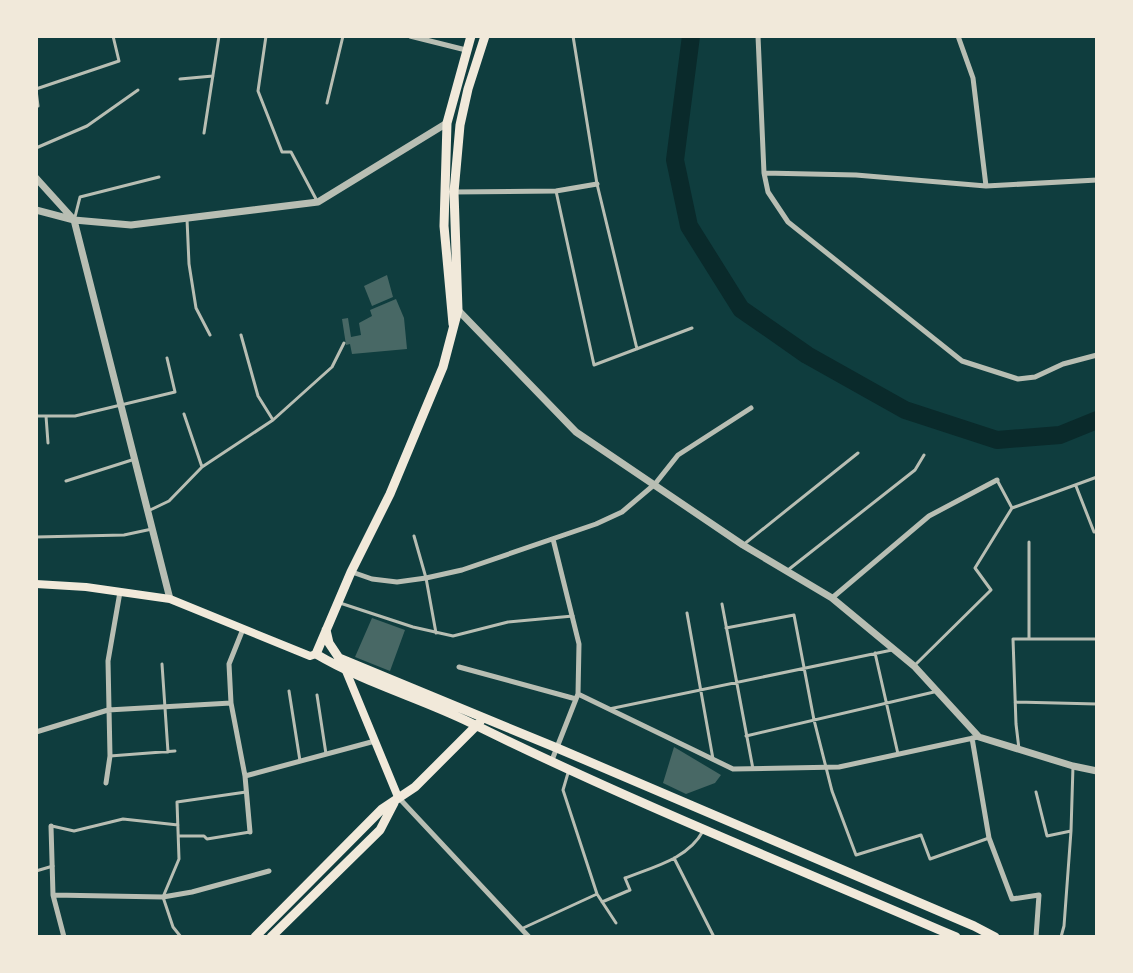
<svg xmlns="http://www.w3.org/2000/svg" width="1133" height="973" font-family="Karla,sans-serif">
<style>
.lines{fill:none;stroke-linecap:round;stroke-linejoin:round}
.river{stroke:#0a2a2b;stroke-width:18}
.building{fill:#486865}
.service{stroke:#b8beb3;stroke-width:3}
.minor{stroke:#b8beb3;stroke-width:5}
.tertiary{stroke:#b8beb3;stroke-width:7}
.secondary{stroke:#f1e9da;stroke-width:8}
.primary{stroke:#f1e9da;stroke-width:9}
</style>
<rect width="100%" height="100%" fill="#0f3d3e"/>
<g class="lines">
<path class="river" d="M691,36l-16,124 14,66 52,83 66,46 98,55 92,30 63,-5 37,-15"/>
</g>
<path class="building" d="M387,275l6,22 -21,9 -8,-20z
M396,299l8,19 3,31 -55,5 -2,-10 -4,1 -4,-26 6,-1 3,19 10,-2 -2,-12 13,-7 -2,-6z
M372,618l33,12 -15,41 -35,-14z
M674,747l47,28 -6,8 -29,11 -23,-11z"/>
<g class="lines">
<path class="service" d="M266,36l-8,55 24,61h9l25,47
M573,36l24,148 40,165
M180,79l33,-3
M36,89l83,-28 -6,-25
M36,90l2,16
M327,103l16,-67
M204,133l15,-97
M36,148l51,-22 51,-36
M556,191l38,174 98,-37
M75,217l5,-20 79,-20
M187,219l2,45 7,44 14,27
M241,335l17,61 15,24
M184,414l18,53
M36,416h39l100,-24 -8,-34
M46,416l2,27
M997,480l15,28
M66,481l69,-22
M1076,486l18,46h3
M148,511l21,-10 33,-34 71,-47 59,-53 12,-24
M414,536l12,42 10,55
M36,537l88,-2 28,-6
M1029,542v97
M743,545l115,-92
M788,570l127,-100 9,-15
M340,603l73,24 40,9 55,-14 65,-6
M722,604l31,165
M687,613l26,146
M726,628l68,-13 20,105 18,71 24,64 65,-20 9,24 59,-21
M875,653l23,101
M162,664l6,88
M914,666l77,-76 -16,-22 37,-60 85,-31
M289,691l11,70
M317,695l9,59
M1015,702l82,2
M609,709l283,-59
M746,736l188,-44
M1019,749l-3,-25 -3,-85h84
M110,756l65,-5
M568,773l-5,17 34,104 19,29
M1036,792l11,44 24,-5
M52,826l22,5 49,-12 55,6
M179,836h25l3,3 43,-7
M674,858l40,79
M36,871l17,-5
M602,902l28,-12 -5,-12c28,-11 63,-19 78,-47
M521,929l76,-35
M181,937l-8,-10 -10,-30 16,-38 -2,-57 69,-10
M1061,937l3,-11 7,-95 2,-65"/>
<path class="minor" d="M410,36l56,14
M758,36l6,137 4,19 20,30 174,139 56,18 17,-2 28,-13 34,-9
M958,36l15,42 13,108
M764,173l92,2 130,11 111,-6
M453,192l103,-1 41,-7
M352,572l20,7 25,3 29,-4 36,-8 134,-46 26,-12 33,-28 23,-29 73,-47
M832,598l97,-82 68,-36
M243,629l-14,35 2,39 14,73 5,56
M459,667l117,32
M578,694l155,75 106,-2 139,-30
M36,732l72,-22 123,-7
M972,738l17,100 23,61 27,-4 -3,42
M552,760l26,-66 1,-50 -26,-105
M245,776l130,-35
M106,783l4,-27 -2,-95 12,-69
M398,797l131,140
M51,826l2,69 11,42
M53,895l110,2 29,-5 77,-21"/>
<path class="tertiary" d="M36,178l38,42 96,379
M36,210l38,10 57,5 187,-23 129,-79
M457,309l119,123 167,113 89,53 82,68 65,71 94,29 24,5"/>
<path class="secondary" d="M36,584l50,3 84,12 140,57 6,-2
M346,671l52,126"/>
<path class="primary" d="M485,36l-17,53 -8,36 -6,67 4,118 -15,57 -53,127 -39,78 -35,82c49,29 104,44 155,69 158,78 323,144 485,214
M453,324l-9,-98 3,-103 24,-87
M326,630l3,13 10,15 218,90 417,178 21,11
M255,937l127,-128 33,-22 65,-65
M271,937l109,-107 14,-27"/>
</g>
<rect width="1133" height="973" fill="none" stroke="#f1e9da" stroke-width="76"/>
</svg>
